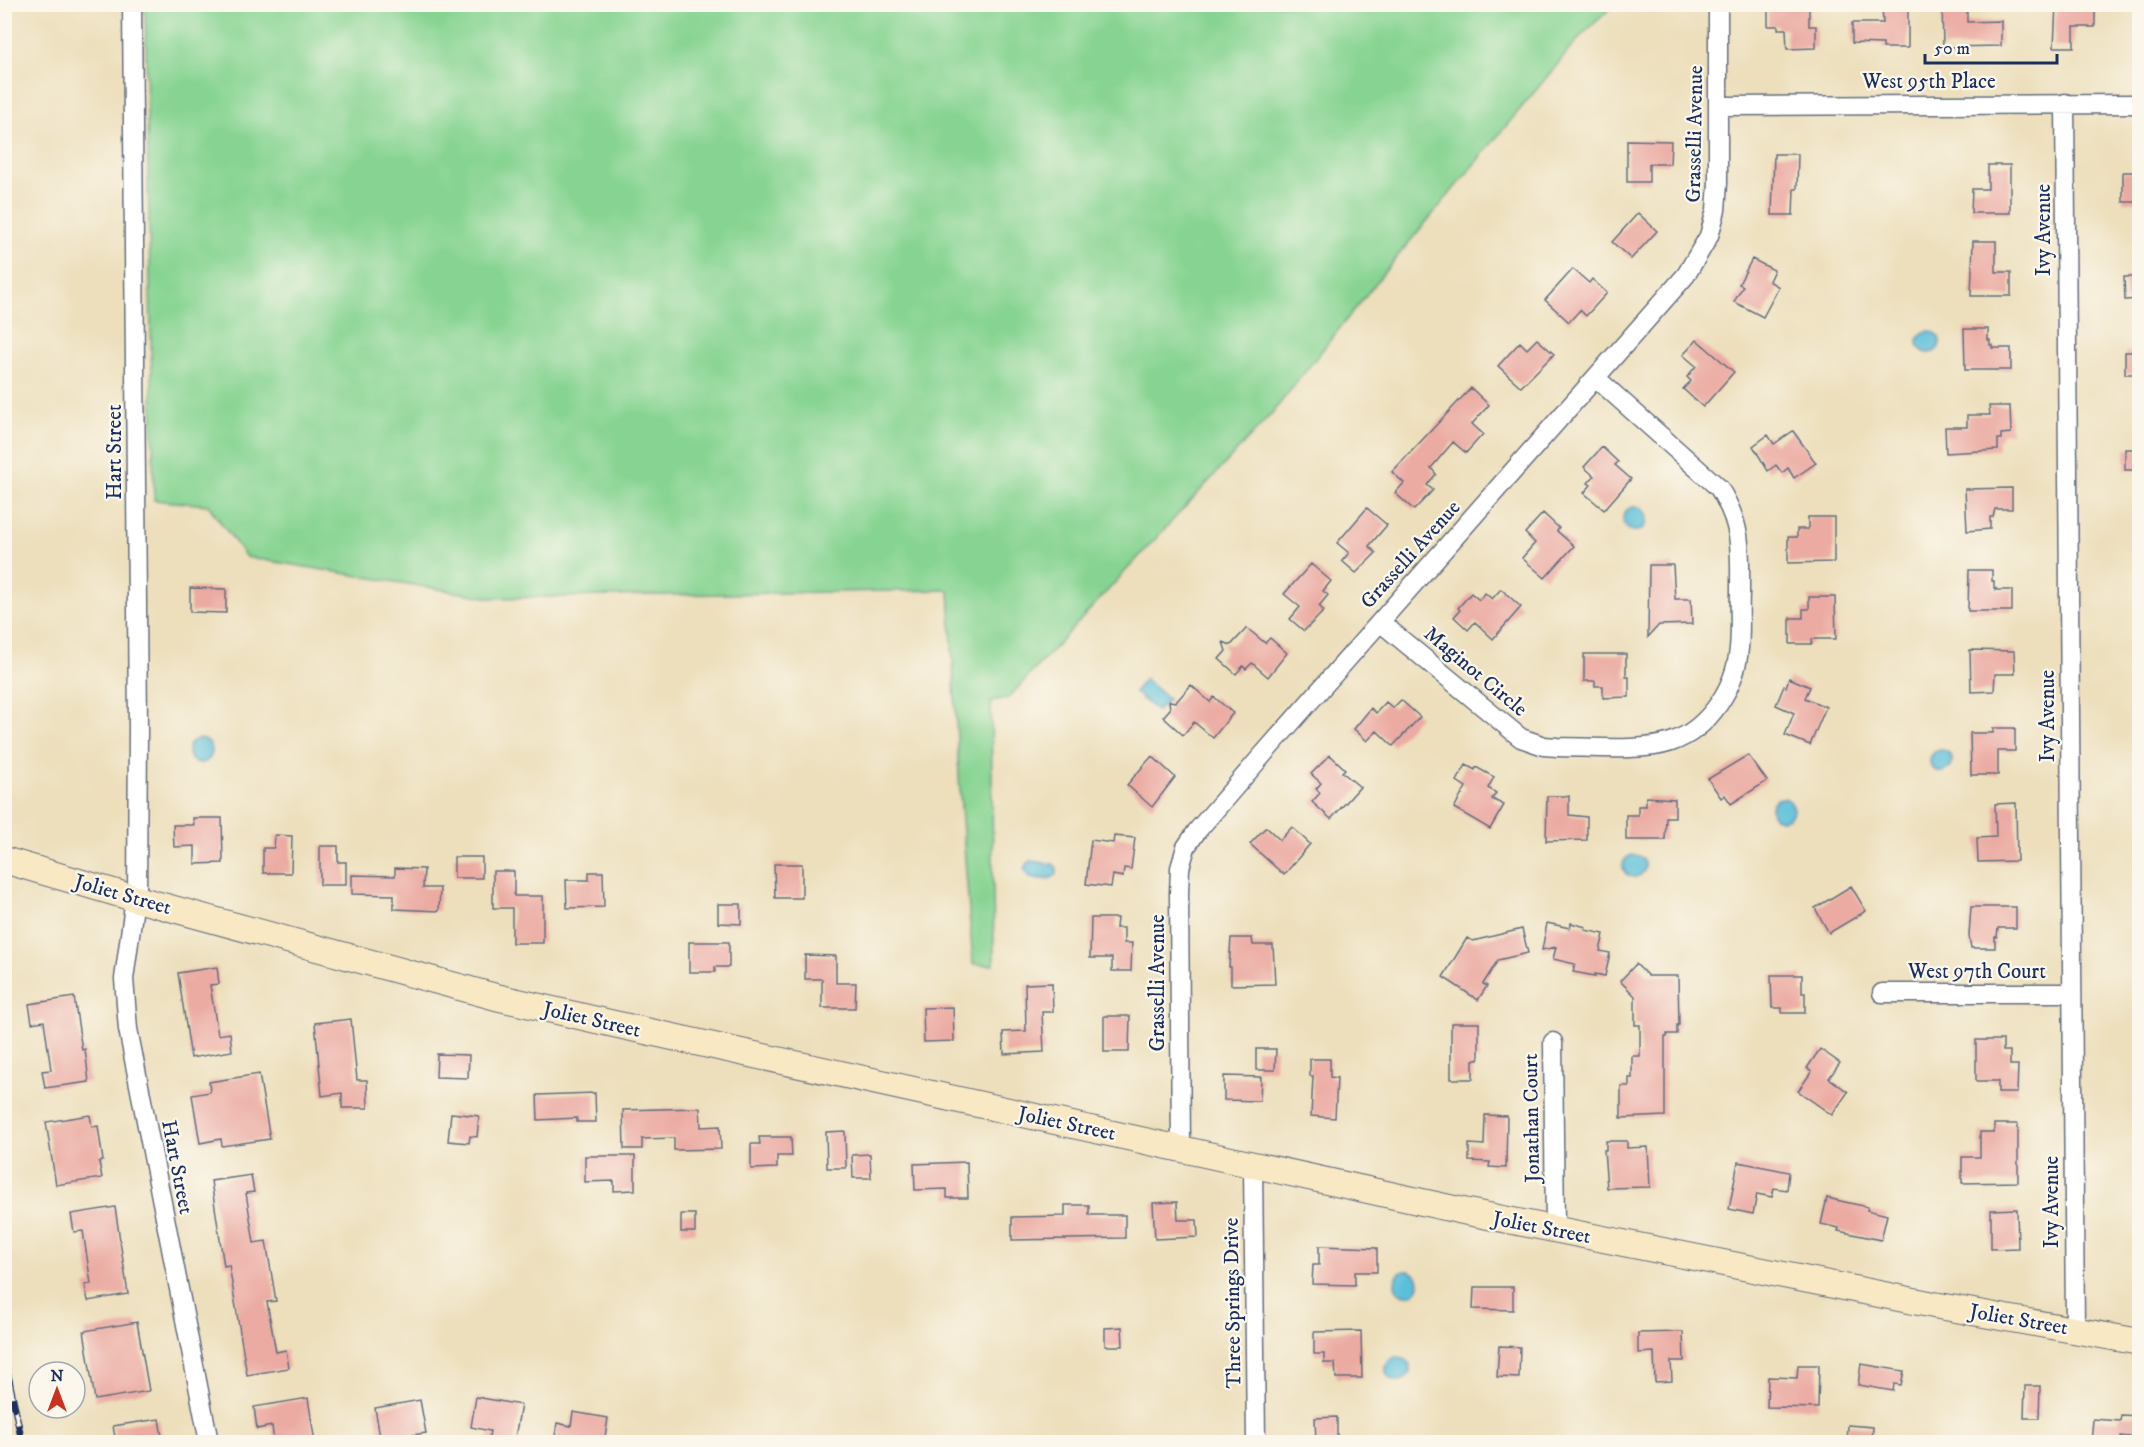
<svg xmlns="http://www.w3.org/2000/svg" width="2144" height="1447" font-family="'IM FELL DW Pica',serif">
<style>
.green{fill:#87d492;stroke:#518278;stroke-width:1.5}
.water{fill:#5bbfd9;stroke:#3b779c;stroke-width:1.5}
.building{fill:#ebaba3}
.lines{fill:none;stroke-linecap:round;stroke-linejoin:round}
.street-casing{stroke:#646d7f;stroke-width:21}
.secondary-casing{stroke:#646d7f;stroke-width:28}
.street{stroke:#fff;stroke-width:18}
.secondary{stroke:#f8e8c3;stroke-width:26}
.rail-casing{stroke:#1b2f5e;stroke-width:7}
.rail{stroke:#fbf7ec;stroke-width:4.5;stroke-dasharray:14;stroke-linecap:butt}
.labels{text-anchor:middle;stroke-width:4.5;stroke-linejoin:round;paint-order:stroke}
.street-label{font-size:21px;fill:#1b2f5e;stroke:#fbf7ec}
</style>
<rect width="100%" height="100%" fill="#fbf7ec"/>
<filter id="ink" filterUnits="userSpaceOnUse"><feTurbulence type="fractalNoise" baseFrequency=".0167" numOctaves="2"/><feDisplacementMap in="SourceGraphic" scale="12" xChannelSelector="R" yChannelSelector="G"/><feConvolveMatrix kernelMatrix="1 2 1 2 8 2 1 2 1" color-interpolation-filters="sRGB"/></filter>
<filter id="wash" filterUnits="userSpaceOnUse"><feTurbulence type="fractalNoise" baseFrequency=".008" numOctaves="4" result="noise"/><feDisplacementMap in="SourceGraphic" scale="24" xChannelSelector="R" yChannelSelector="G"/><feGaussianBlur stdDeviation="1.35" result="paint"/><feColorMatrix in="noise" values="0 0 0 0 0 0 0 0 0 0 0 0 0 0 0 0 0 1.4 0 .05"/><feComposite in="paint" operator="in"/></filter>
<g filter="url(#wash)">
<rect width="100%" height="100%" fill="#eddfbc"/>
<path class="green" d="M145,5v-1l1469,1 -33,31 -199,239 -109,137 -265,286 -17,3 3,264 -21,-1 -13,-171 -11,-203 -457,8 -246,-41 -38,-52 -54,-5z"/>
<path class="water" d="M1918 342a11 11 0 1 1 22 0a11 11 0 1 1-22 0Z
M1623 519a12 12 0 1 1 24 0a12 12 0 1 1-24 0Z
M1145,679l23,20 -11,12 -23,-19z
M188 751a12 12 0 1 1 24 0a12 12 0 1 1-24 0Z
M1930 761a11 11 0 1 1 22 0a11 11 0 1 1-22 0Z
M1771 809a11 11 0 1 1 22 0a11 11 0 1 1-22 0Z
M1623 866a11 11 0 1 1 22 0a11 11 0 1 1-22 0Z
M1030,861l23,3 4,4v6c-7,8 -20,5 -29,2l-4,-8z
M1395 1283a12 12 0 1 1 24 0a12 12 0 1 1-24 0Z
M1386 1369a12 12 0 1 1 24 0a12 12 0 1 1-24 0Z"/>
<g id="blocks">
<path class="building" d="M1768,4h41v22h7v22l-29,1 -1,-20h-8v-3h-10z
M1908,4v44h-25v-4l-31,-1v-20h31l-1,-17z
M1942,4l25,1v17l34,-1v25l-58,1z
M2056,4h39v23h-21v20h-20z
M1627,140l44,1 -1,23h-21v18h-22z
M1774,154h24l-1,35h-3l-1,26h-21z
M1988,165h22v48h-39l1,-24h16z
M2123,172h16v30h-16z
M1638,213l19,18 -26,28 -19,-17z
M1973,241h23v31h15v24h-40z
M1752,259l22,11 -5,11 10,6 -16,30 -29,-15 9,-16 -4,-2z
M1573,269l16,14 3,-4 15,14 -21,23 -6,-6 -11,12 -24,-22z
M2124,277h15v22l-14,1z
M1964,329h24v11h2v5h2v3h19v22h-46z
M1537,339l17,15 -33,33 -23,-21 22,-24 7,7z
M1697,340l37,32 -31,35 -20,-18 8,-8 -4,-4 9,-11 -13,-11z
M2125,352h14v22h-14z
M1471,388l18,17 -17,19 11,10 -17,19 -13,-11 -22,26 5,6 -9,11 6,5 -19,20 -19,-17 9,-10 -12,-11z
M1989,406h21l1,27 -10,1v5h-3v11l-52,3 -1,-26h22v-12h23z
M1793,431l23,32 -22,15 -6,-10 -6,5 -6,-8 -8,6 -15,-25 15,-11 6,9z
M1602,447l16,15 -3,3 16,14 -27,31 -20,-17 7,-8 -3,-2 6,-7 -10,-9z
M2125,449h14v21h-14z
M2012,488v21h-17l-2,8h-3v12l-23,2 -2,-42z
M1367,508l20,17 -18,21 7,7 -20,20 -14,-12 7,-8 -12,-10z
M1543,513l16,15 -2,3 17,15 -29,32 -23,-20 13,-15 -10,-10z
M1808,517h26v45l-46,1v-26h9v-8h11z
M1311,564l20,17 -8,10 5,4 -9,11 5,5 -20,20 -14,-12 10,-12 -16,-13z
M1649,565h24l2,34h16l1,25 -33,1 -11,12z
M1969,570h23v11h2v7h2v2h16v21h-44z
M190,588l36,1v24l-36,-1z
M1501,589l20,18 -28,32 -18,-17 -7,8 -14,-13 6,-7 -2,-2 13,-15 8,7 6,-7 7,6z
M1809,597h26l1,42h-24v5h-22v-26h13v-9h6z
M1247,628l18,15 5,-5 17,15 -19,24 -16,-14 -6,6 -3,-3 -7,8 -17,-15 7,-8 -3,-9 8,3z
M1970,650l44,1 1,23h-20l-1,17 -23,1z
M1584,654h42v23h3v20l-26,1v-12h-8v-5h-11z
M1789,678l21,9 -5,11 21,9 -16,38 -25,-10 9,-22 -18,-8 8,-19 2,1z
M1191,685l19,17 4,-5 19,16 -20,25 -19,-16 -11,13 -20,-18 7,-8 -1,-8 7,1z
M1401,700l19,17 -27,29 -16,-15 -10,10 -13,-12 17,-21 5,5 10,-11 7,6z
M1993,728h22v23h-17v24h-27l-1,-42h23z
M1330,755l15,14 -3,3 18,15 -29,32 -19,-17 8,-9 -4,-4 5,-6 -10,-9z
M1748,755l19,26 -36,23 -6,-9 -4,3 -13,-19z
M1152,756l23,21 -23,30 -25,-22z
M1466,765l9,5 1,-3 18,10 -6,11 8,5 -4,6 12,6 -14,24 -36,-21 12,-21 -9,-6z
M1547,796h22v19l18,2v23l-41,1z
M1646,797l29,2v18h-9l-1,23h-39v-25h12v-9h8z
M2016,803l1,58 -39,1 -1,-24 19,-1 -1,-33z
M193,818h29l1,45 -28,1v-18l-21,1 -1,-22h21z
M1266,827l14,13 12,-13 18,17 -26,31 -34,-31z
M275,835l17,1 -1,37h-28v-25h11z
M1114,836l21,2 -4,31 -7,-1 -1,9 -10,-2 -2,12 -25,-3 5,-44 22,3z
M320,846h18v16h8v23h-26z
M454,857h28v21h-28z
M774,864h28v34h-27z
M395,868l29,1 -1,19h17l-1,23 -45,-2v-14l-42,-1v-19l43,1z
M493,871h21v25h29v47h-31v-35h-19z
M589,872h14l1,35 -37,1 -1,-28h23z
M1851,886l15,25 -37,22 -14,-25z
M718,904h23v20l-23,-1z
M1971,907h45v21h-18l-1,9h-2v11h-24l-2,-12z
M1091,918h26l-1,10h8v15h8l-1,28h-19v-13h-22z
M1547,923l23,5 1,-5 15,4 -1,3 19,4 -4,17 10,2 -5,23 -10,-2v2l-22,-4 2,-8 -22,-5 3,-12 -14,3z
M1522,929l6,24 -30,7 -15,24 4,2 -9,14 -35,-23 24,-39 6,3z
M1231,938h21l1,7h20l2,39 -44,1v-18h-2z
M689,942h40v25h-14v5h-26z
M805,955l31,1v27h20l-1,25h-33v-29h-17z
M1636,964l12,12h30l1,49h-2v9h-10v3h-2v79l-44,2v-32h8v-8h3v-22h8v-31h-5v-29l-15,-15z
M217,967l2,17 -9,1 8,50 12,-2 2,18 -41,7 -13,-85z
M1771,975h31v18h3v20h-23v-5h-10z
M1052,983l1,29h-11l2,40 -40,2 -1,-22 23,-1 -1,-47z
M74,997l8,53 3,-1 4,33 -44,6 -3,-17 9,-1 -7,-49 -12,2 -3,-19z
M953,1007l1,34 -30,1 -1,-34z
M1104,1016h26l-1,36h-25z
M351,1019l6,61h10l1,28h-26v-15l-20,3 -7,-73z
M1451,1023h28v37h-6v19h-22z
M1976,1040h27v11h7v14h8l-1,28h-19v-12h-22z
M1256,1049h20l-1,21h-19z
M1820,1049l20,14 -11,15 19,14 -16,23 -34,-24 14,-20 -5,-3z
M437,1054l32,1 -1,23 -32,-1z
M1310,1059h20v18l7,1 -2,40 -24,-2 2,-40h-3z
M259,1074l11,65 -48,7 -1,-7 -21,4 -8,-48 18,-3 -1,-10z
M1224,1076l37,1 -1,24 -36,-1z
M595,1093l1,29h-19v-4l-39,2 -1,-25z
M700,1108l1,19 19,-1 1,23 -47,1v-12l-32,1v10h-18l-1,-39z
M451,1113l28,3 -2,21 -7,-1 -1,7 -21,-2z
M90,1115l2,12 6,-1 5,35 -4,1 3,16 -46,7 -10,-63z
M1485,1115l22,1 -1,52 -17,-1 1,-5 -21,-1v-17l15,1z
M1994,1124h24v58l-56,1v-26h18v-25h14z
M845,1131l1,37h-19l-1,-36z
M759,1137h32l1,19h-15v12l-26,1v-25h9z
M1606,1141h21v7l21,-1 2,40 -43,1 -3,-38h2z
M870,1154l1,24h-18l-1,-23z
M585,1156h50v34l-21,1v-10l-29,1z
M967,1162l1,36h-21v-9l-32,1 -1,-26z
M1738,1162l51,10 -2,18 -13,-2 -2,9 -15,-3 -4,20 -24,-5z
M251,1175l3,17 -8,1 8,50 12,-2 10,60 -9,1 9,50 10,-2 3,18 -42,7 -18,-110 -5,1 -13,-85z
M1827,1198l41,9 -1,3 20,5 -6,25 -43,-9 1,-3 -18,-4z
M1177,1202l1,18h19l1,17 -43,2 -2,-36z
M1065,1205h24v10h36v23l-113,2v-23l53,-1z
M115,1207l13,87 -40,7 -3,-16 6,-1 -8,-53 -9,1 -3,-18z
M2017,1209l1,39 -27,1v-39z
M681,1214h14v18h-14z
M1319,1246l58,2v24h-22v13l-43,-1 1,-19h6z
M1474,1287h39v23l-40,-1z
M137,1322l12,69 -54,9 -11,-69z
M1122,1327l1,19h-18v-18z
M1361,1331l1,47h-26l-1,-15h-11v-9h-10v-22z
M1683,1332l1,29h-13l1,20 -17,1 -1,-30 -16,1v-20z
M1499,1346l21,1 -1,31 -22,-1z
M1861,1364l43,7 -3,14 -7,-1 -1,7 -35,-6z
M1798,1365h21l-1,43 -51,-1 1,-30 29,1z
M2025,1386h15l-1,32h-15z
M476,1397l45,8 -7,38h-26l2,-12 -19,-4z
M308,1398l7,45h-41l-2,-17 -15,3 -3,-22z
M420,1400l6,33 -21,3 1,7h-25l-6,-35z
M573,1412l35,6 -4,25h-50l3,-20 14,3z
M2121,1415l18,1v22l-18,-2v7h-30l2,-24 27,2z
M1337,1417v26h-21l-1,-25z
M159,1419l4,24h-47l-3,-17z
M1848,1425l25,2 -1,16h-25z"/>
</g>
</g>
<g filter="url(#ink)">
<use href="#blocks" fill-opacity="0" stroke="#646d7f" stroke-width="1.5"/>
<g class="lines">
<g class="street-casing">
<path id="street" d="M132,4l6,722 -1,173
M2065,103l10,1226
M1718,106l422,-2
M1380,622l141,116 23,8 13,1c31,0 86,5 114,-5 38,-13 65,-55 68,-94 2,-18 0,-37 1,-55 0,-44 3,-66 -21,-105l-123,-110
M135,898l-11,81 4,50 81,413
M1882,993h190
M1553,1042l2,187
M1181,1148l-2,-255 1,-25 6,-21 11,-16 63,-73 426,-483 23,-39 7,-26 2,-27v-179
M1253,1164l3,278"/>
</g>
<g class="secondary-casing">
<path id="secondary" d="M4,860l133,39 359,98 118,27 849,187 471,94 206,37"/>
</g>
<use href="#street" class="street"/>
<use href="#secondary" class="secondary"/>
<g class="rail-casing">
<path id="rail" d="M4,1356l18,86"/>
</g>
<use href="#rail" class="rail"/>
</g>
</g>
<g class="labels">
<g class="street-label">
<text x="1929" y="88">West 95th Place</text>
<text transform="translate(1694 134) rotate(-89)" y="7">Grasselli Avenue</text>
<text transform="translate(2043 230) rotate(-90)" y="7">Ivy Avenue</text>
<text transform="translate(114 452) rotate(-90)" y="7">Hart Street</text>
<text transform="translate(1410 554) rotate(-48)" y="7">Grasselli Avenue</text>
<text transform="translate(1476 671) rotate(40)" y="7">Maginot Circle</text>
<text transform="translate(2047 716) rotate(-90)" y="7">Ivy Avenue</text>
<text transform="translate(123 894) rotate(16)" y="7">Joliet Street</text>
<text x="1977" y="978">West 97th Court</text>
<text transform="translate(1157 983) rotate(-90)" y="7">Grasselli Avenue</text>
<text transform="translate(592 1019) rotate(13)" y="7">Joliet Street</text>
<text transform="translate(1531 1118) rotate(-91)" y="7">Jonathan Court</text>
<text transform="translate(1067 1123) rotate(12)" y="7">Joliet Street</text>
<text transform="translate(178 1167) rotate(79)" y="7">Hart Street</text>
<text transform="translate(2051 1202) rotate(-90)" y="7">Ivy Avenue</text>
<text transform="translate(1542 1227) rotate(11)" y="7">Joliet Street</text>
<text transform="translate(1232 1303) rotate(-91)" y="7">Three Springs Drive</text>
<text transform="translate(2019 1319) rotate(10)" y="7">Joliet Street</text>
</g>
</g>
<rect width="2144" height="1447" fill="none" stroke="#fbf7ec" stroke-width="24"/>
<g transform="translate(57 1390)"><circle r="28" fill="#fbf7ec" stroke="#a1a7b3" stroke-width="1.5"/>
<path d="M0-4.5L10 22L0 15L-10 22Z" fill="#c8321e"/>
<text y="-9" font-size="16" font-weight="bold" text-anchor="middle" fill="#1b2f5e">N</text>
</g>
<path d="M1925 54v9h132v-9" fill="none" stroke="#1b2f5e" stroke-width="3"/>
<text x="1934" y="54" font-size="18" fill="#1b2f5e" stroke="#fbf7ec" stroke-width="4.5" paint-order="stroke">50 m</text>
</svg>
